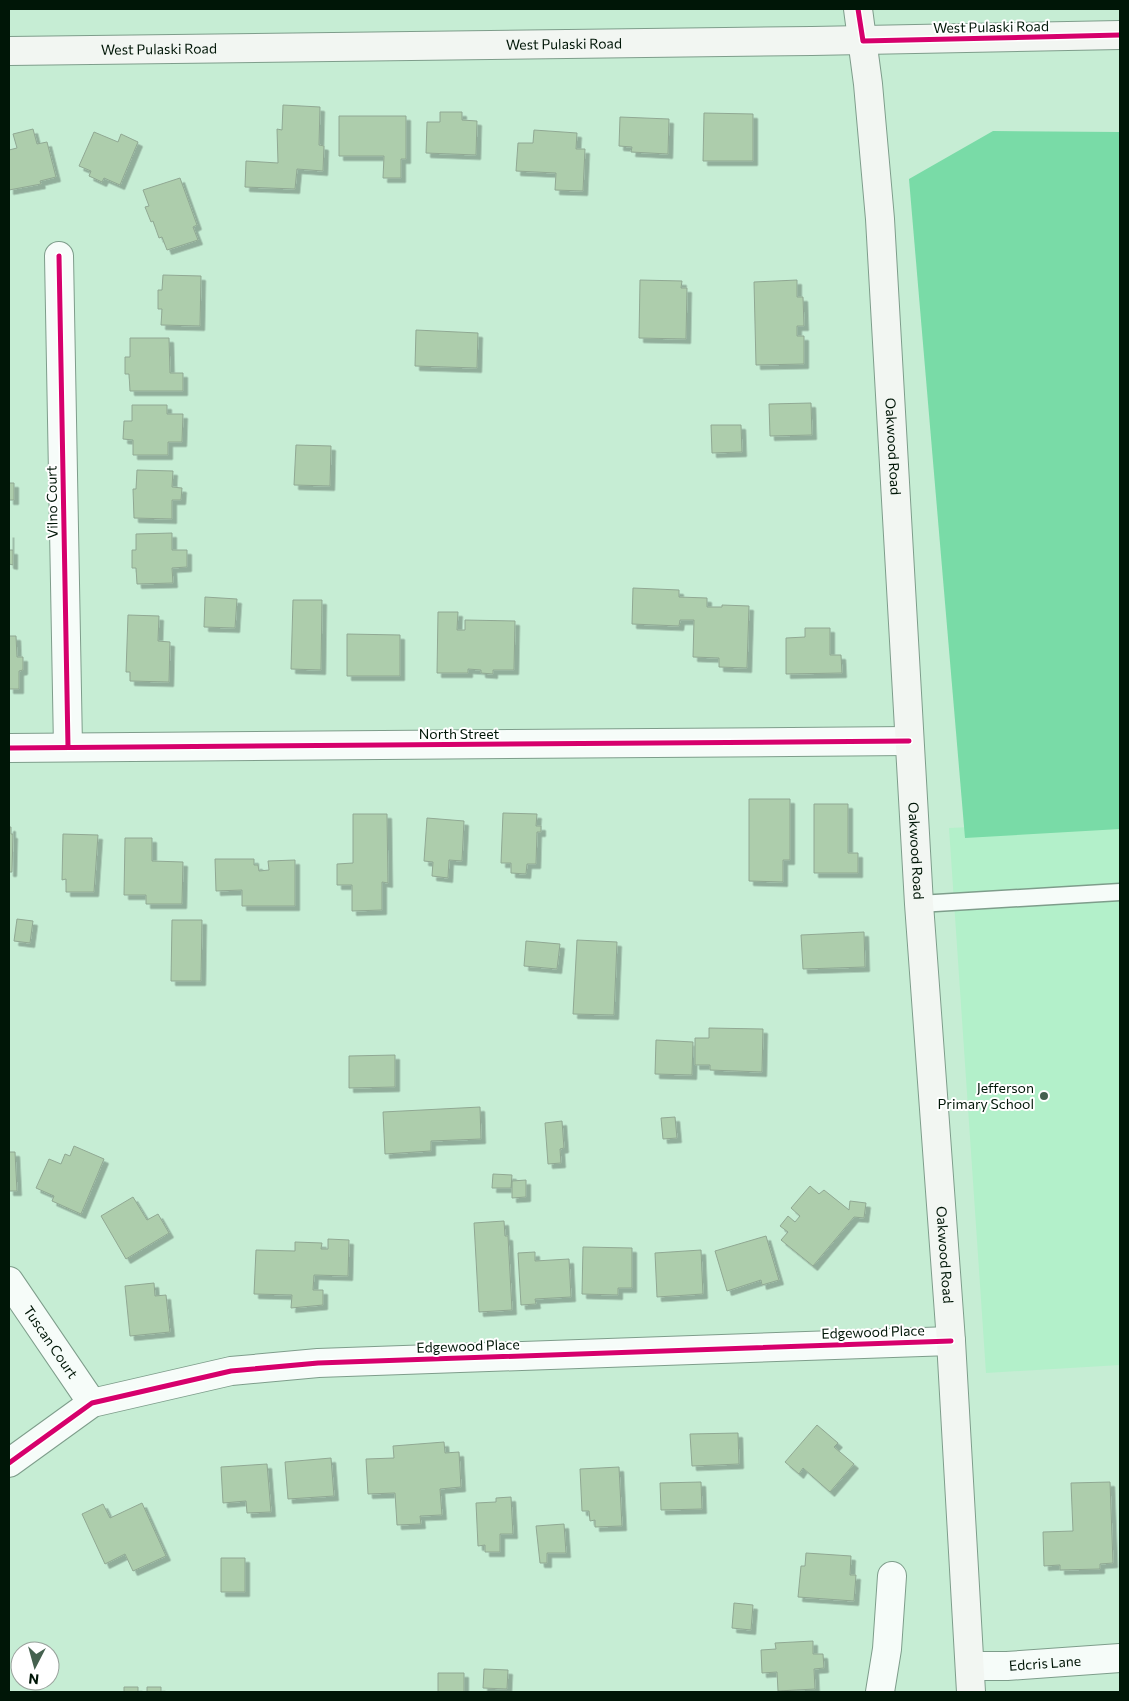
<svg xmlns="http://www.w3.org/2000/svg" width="1129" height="1701" font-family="Commissioner,sans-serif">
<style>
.built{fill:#b3f0ca}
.forest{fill:#79dba7}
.building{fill:#adcdac;stroke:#90a893;filter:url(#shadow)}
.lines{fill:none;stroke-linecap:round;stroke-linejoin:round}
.lane-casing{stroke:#7e9d8b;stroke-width:19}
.street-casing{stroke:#7e9d8b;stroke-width:30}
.secondary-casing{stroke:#7e9d8b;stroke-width:30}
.lane{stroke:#f6fcf9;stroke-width:16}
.street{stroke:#f6fcf9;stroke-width:28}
.secondary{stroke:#f2f6f2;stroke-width:28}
.cycleway-casing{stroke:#fff;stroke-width:8}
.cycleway{stroke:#d6006c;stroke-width:5}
.poi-dot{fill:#45614f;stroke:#fff;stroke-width:2}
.labels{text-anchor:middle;stroke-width:4;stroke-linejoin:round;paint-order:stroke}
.street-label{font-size:14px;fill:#001607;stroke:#fff}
.poi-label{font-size:14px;fill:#001607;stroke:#fff;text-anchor:end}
</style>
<defs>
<filter id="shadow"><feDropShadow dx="4.5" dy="4.5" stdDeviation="0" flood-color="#0004"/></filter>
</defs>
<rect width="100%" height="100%" fill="#c6edd4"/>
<path class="built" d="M1120,820v545l-134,8 -37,-545z"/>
<path class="forest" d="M993,131l127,1v697l-155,9 -56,-659z"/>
<path class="building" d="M283,105l37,2 -1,38 5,1 -1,25 -26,-2 -2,20 -50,-2 1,-26 32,2 -1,-34 5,1z
M440,112h22v8l15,1 -1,34 -50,-2 1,-31h13z
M704,113l49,1v47h-50z
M339,116h67v43h-5v19h-18l1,-22h-45z
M620,117l49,2 -1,35 -37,-2 1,-5 -13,-1z
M33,129l4,15 10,-2 9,35 -16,4 1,3 -32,6v-40l8,-2 -4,-14z
M534,130l43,3 -1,16h9l-2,42 -28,-1 1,-17 -40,-2 2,-28h15z
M94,132l24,10 3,-8 17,8 -18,43 -16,-7 -2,4 -13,-6 2,-5 -12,-5z
M180,178l17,47 -4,2 5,13 -31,10 -5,-13 -3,1 -6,-17 -2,1 -6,-15 4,-1 -6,-16z
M163,275l38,1 -1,50 -39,-1 1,-16h-4v-19h4z
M640,280l42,1 -1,7h6l-1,51 -47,-1z
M797,280v17h6l1,29h-7v10h7v28l-48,1 -2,-83z
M416,330l62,3 -1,35 -62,-2z
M130,338h39l1,35h13v18h-53l-1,-17h-4v-17h5z
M811,403l1,32 -42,1 -1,-32z
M132,405h35v9h16l-1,28h-14v13h-35v-15l-10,-1 1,-18h8z
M711,425h30l1,27 -30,1z
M296,445l35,1 -1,40 -36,-1z
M137,470l36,1 -1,16 10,1 -1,12h-9v19l-38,-1 -1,-29h3z
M9,483h5v17h-5z
M9,533v17h4v15l-4,-1z
M172,533v17h15v17l-15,1 1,15 -36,1 -1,-16h-4v-18h4v-16z
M633,588l46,2v7l28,1v9h15v-2l27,1 -2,62 -28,-1v-9l-26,-1 1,-37h-14l-1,6 -47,-2z
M205,597l32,2 -2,29 -31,-1z
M293,600h29l-1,70 -30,-1z
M438,612h20l-1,18h8v-10l50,1 -1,49h-21v4l-12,-1v-3l-13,-1v4h-31z
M128,615l31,1 -1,25 12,1 -1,40 -39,-1v-9h-4z
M805,628h25v27h11l1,18 -56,1v-36l19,-1z
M347,634l53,1v41h-53z
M9,636h7l1,21h6v13l-4,1v18h-10z
M749,799h41v61h-7v22l-34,-1z
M814,804h34v49h10v20h-44z
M503,813l34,1 -1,12h5v6h-4l-1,32h-9l-1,10 -15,-1v-10h-10z
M353,814h34l1,69 -6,-1v28l-30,1v-26h-15v-21l16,-1z
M427,818l37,3 -2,40 -13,-1 -1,18 -16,-2 1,-14 -9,-1z
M9,827h2v7h2l-1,38h-3z
M63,834l35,1 -4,57h-28v-13l-4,1z
M125,838h27v23l31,1 -1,42h-36v-9h-22z
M215,859h39v6h4l1,6 10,-1 -1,-9 27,-1v46h-53v-16l-26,1z
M17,919l16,2 -3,22 -16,-2z
M172,920h30l-1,61h-30z
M864,932l1,35 -62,2 -2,-34z
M577,940l40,2 -3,73 -41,-1z
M526,941l34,3 -3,25 -33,-3z
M709,1028l54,1 -1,43 -52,-2v-5h-15v-27h14z
M656,1040l37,2 -1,33 -37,-1z
M395,1055v32l-46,1v-32z
M480,1107l1,32 -50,2v10l-46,3 -2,-42z
M675,1117l2,21 -14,1 -2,-21z
M562,1121l2,27 -4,1 1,14 -13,1 -3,-41z
M74,1146l30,13 -23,55 -29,-13 2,-5 -18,-8 13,-29 12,5 4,-10 5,2z
M9,1152h6l2,39h-8z
M493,1174l19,1 -1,13h-19z
M526,1180v17l-14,1v-17z
M810,1186l9,8 5,-4 25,20 1,-9 16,2 -2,15 -10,-1 -41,49 -32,-26 7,-8 -8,-6 8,-10 7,6 5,-6 -9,-8z
M133,1197l14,23 11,-6 11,19 -43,26 -25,-43z
M504,1221l1,15h3l4,74 -33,2 -5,-89z
M766,1236l13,44 -17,5 -1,-5 -34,11 -12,-40z
M328,1239l21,1 -1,36 -34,-1 -1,15h10v15l-32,3 1,-13 -38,-1 2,-44 39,1v-9l27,1 -1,6h7z
M583,1247l49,1v40h-14v7l-36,-1z
M701,1250l2,44 -46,3 -2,-44z
M535,1252v9l34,-2 2,38 -36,2 1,5 -15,1 -3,-52z
M154,1283l1,13 11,-1 4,37 -40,4 -5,-50z
M817,1425l21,18 -4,4 20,17 -24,28 -27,-24 -4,6 -14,-12z
M738,1433l1,31 -47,2 -2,-32z
M444,1442l1,11 14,-1 2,35 -21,2 2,26 -22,1 1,8 -24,1 -2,-32 -27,1 -2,-35 28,-1 -1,-12z
M331,1458l3,38 -46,3 -3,-37z
M267,1464l4,48 -24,1 -1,-12 -23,2 -2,-36z
M619,1467l3,59 -27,1v-7l-5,1 -1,-10h-7l-2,-42z
M701,1482l1,27 -41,1 -1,-27z
M1110,1482l3,81 -13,1v5l-40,1v-5l-16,1 -1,-34 30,-1 -2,-48z
M511,1497l2,37h-13v18h-15v-7l-7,1 -2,-43 20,-1v-4z
M142,1503l24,53 -33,15 -8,-17 -20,10 -23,-50 21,-10 7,14z
M564,1524l2,29h-19v10h-7l-4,-37z
M806,1553l45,3 -1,19h6l-2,26 -56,-4 3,-31h4z
M221,1558h24v34h-24z
M734,1603l19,2 -2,25 -19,-2z
M813,1641v13h10l1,14 -10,1 1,20 -37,2 -1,-19 -15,1 -1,-23 15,-1 -1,-6z
M484,1669l24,1 -1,19 -24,-1z
M438,1673h26v19h-26z
M124,1687h14v5h-14z
M147,1687h14v5h-14z"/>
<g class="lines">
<g class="lane-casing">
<path id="lane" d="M919,904l201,-12"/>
</g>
<g class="street-casing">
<g id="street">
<path d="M59,256l9,491"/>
<path d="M9,748l900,-7"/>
<path id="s1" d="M9,1281l83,122"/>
<path d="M9,1463l83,-60 139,-32 87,-8 633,-22"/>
<path id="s2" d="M970,1666h37l113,-8"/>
<path d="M880,1692l7,-43 5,-73"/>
</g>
</g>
<g class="secondary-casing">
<g id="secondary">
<path id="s3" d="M858,9l10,75 12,135 39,685 32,437 20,351"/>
<path id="s4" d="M9,51l803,-10 308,-6"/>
</g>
</g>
<use href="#lane" class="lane"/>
<use href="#street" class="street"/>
<use href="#secondary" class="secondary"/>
<g class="cycleway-casing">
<path id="cycleway" d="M858,9l5,32 257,-6
M59,256l9,491
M9,748l900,-7
M9,1463l83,-60 139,-32 87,-8 633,-22"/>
</g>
<use href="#cycleway" class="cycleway"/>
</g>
<circle class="poi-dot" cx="1044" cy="1096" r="5"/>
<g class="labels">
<g class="street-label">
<text transform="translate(991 27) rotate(-1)" y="5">West Pulaski Road</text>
<text dy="5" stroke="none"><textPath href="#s4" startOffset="555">West Pulaski Road</textPath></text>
<text dy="5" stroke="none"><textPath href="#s4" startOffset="150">West Pulaski Road</textPath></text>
<text dy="5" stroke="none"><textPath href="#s3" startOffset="439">Oakwood Road</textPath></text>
<text transform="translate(52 502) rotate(-91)" y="5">Vilno Court</text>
<text x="459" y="739">North Street</text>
<text dy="5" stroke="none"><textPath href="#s3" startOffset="844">Oakwood Road</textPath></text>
<text dy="5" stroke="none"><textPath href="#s3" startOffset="1249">Oakwood Road</textPath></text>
<text transform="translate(873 1332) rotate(-2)" y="5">Edgewood Place</text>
<text dy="5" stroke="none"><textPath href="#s1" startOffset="74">Tuscan Court</textPath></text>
<text transform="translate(468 1346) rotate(-2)" y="5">Edgewood Place</text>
<text dy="5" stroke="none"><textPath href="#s2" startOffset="75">Edcris Lane</textPath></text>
</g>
<g class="poi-label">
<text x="1034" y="1093">Jefferson<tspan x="1034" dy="16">Primary School</tspan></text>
</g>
</g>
<rect width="1129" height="1701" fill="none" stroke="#001607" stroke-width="20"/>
<g transform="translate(35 1666) rotate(186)"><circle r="24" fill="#ffffff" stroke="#99a29c"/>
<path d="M0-4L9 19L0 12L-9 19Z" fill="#45614f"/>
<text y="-8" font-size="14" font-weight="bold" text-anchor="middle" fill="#001607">N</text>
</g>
</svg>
